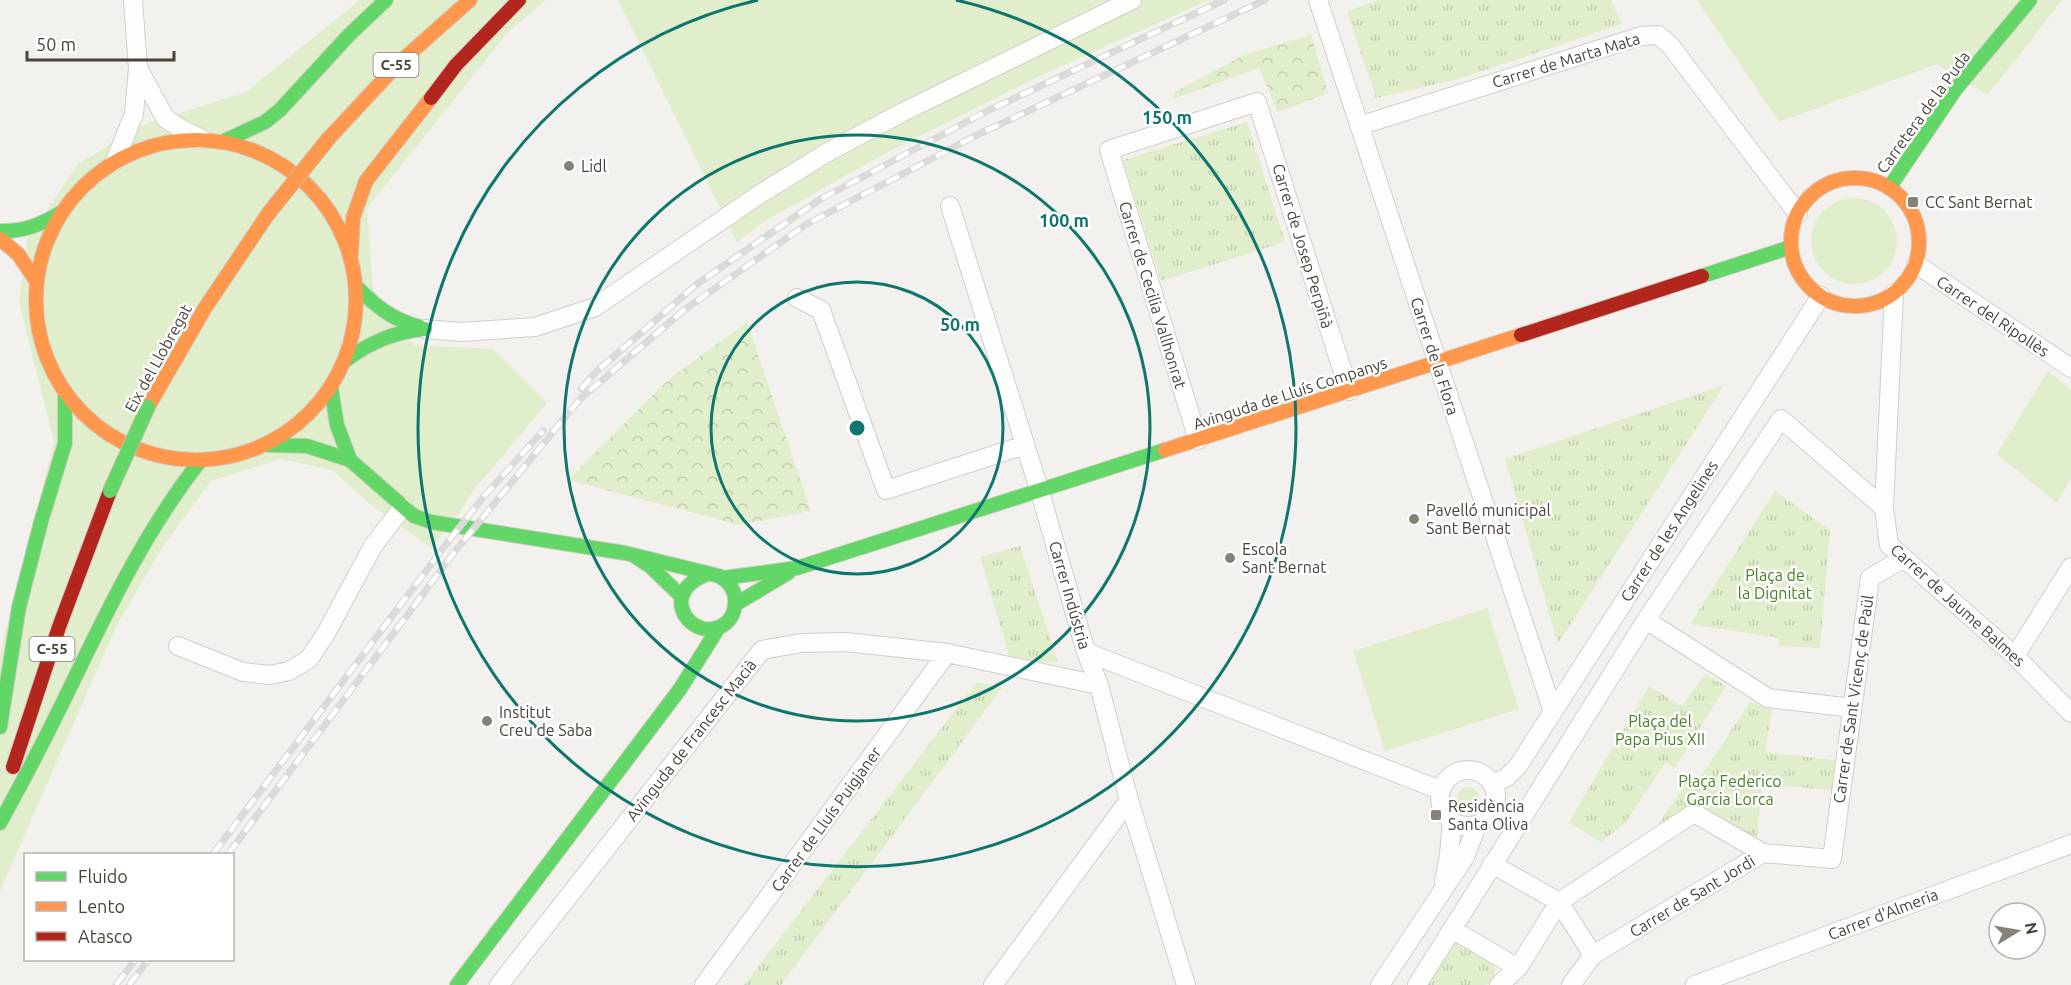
<svg xmlns="http://www.w3.org/2000/svg" width="2071" height="985" font-family="Ubuntu,sans-serif">
<style>
.grass{fill:#e0eecc}
.forest{fill:url(#forest-crowns)}
.park{fill:url(#park-tufts)}
.lines{fill:none;stroke-linecap:round;stroke-linejoin:round}
.street-casing{stroke:#d1cfca;stroke-width:20}
.fast-casing{stroke:#d3cec4;stroke-width:16}
.slow-casing{stroke:#d3cec4;stroke-width:16}
.jam-casing{stroke:#d3cec4;stroke-width:16}
.street{stroke:#fdfdfc;stroke-width:18}
.fast{stroke:#63d668;stroke-width:14}
.slow{stroke:#ff974d;stroke-width:14}
.jam{stroke:#b3261e;stroke-width:14}
.rail-casing{stroke:#dadad9;stroke-width:7}
.rail{stroke:#fff;stroke-width:4.5;stroke-dasharray:14;stroke-linecap:butt}
.fast-bridge-casing{stroke:#ccbea7;stroke-width:16;stroke-linecap:butt}
.slow-bridge-casing{stroke:#ccbea7;stroke-width:16;stroke-linecap:butt}
.fast-bridge{stroke:#63d668;stroke-width:14}
.slow-bridge{stroke:#ff974d;stroke-width:14}
.ring{fill:none;stroke:#0f766e;stroke-width:3}
.poi-dot{fill:#868077;stroke:#fff;stroke-width:2}
.labels{text-anchor:middle;stroke-width:5;stroke-linejoin:round;paint-order:stroke}
.shield{fill:#fff;stroke:#817b73;stroke-width:1.5}
.shield-label{font-size:15px;font-weight:bold;fill:#4b4337}
.street-label{font-size:16px;fill:#4b4337;stroke:#fff}
.poi-label{font-size:16px;fill:#4b4337;stroke:#fff;text-anchor:start}
.park-label{font-size:16px;fill:#488126;stroke:#fff}
.centre{fill:#0f766e;stroke:#fff;stroke-width:3}
.ring-label{font-size:18px;text-anchor:middle;font-weight:bold;fill:#0f766e;stroke:#fff;stroke-width:5;stroke-linejoin:round;paint-order:stroke}
</style>
<defs>
<pattern id="forest-crowns" width="20" height="18" patternUnits="userSpaceOnUse" patternTransform="scale(1.5)"><rect width="20" height="18" fill="#e0eecc"/><path d="M2 6a3 3 0 1 1 6 0M12 15a3 3 0 1 1 6 0" fill="none" stroke="#c2cdb0"/></pattern>
<pattern id="park-tufts" width="24" height="20" patternUnits="userSpaceOnUse" patternTransform="scale(1.5)"><rect width="24" height="20" fill="#e0eecc"/><path d="M3 7l-1-3M5 7V3M7 7l1-3M15 17l-1-3M17 17v-4M19 17l1-3" fill="none" stroke="#c2cdb0"/></pattern>
</defs>
<rect width="100%" height="100%" fill="#f3f1ed"/>
<path class="grass" d="M360,0h186l-37,31 -142,177 6,81 41,56 79,4 54,54 -74,88 -13,21 -29,36 -61,-44 -38,-34 -51,-11 -70,22 -50,68 -46,80 -115,262v-237l54,-212 -35,-140 8,-62 51,-76 64,-39 104,-33z
M618,0h591l-163,73 -162,81 -122,69 -25,19z
M1697,0h365l-74,95 -51,-31 -158,58z
M1811 241a43 43 0 1 1 86 0a43 43 0 1 1-86 0Z
M2048,371l23,19v88l-14,25 -60,-49z
M1487,608l32,101 -134,42 -32,-100z
M1457 798a11 11 0 1 1 22 0a11 11 0 1 1-22 0Z"/>
<path class="forest" d="M1311,35l17,58 -50,19 -19,-44 -86,31 2,-7 69,-37z
M747,322l64,189 -71,14 -172,-45 100,-100z"/>
<path class="park" d="M1377,0h234l11,24 -163,55 -83,19 -29,-86z
M1247,122l38,120 -124,39 -38,-121z
M1724,385l-166,259 -53,-185z
M1775,491l55,39 -10,118 -41,-2v-8l-89,-14z
M1020,546l38,116h-47l-31,-105z
M1705,674l21,12 -51,82 -9,-6 -41,61 -24,19 -32,-20 80,-136 33,20z
M977,682l25,6 -221,297h-37z
M1750,702l22,7 -7,43 76,9 -6,30 -73,-8 -5,54 -64,-29 -29,18 -4,-4 25,-38 8,4z
M1456,939l35,21 4,8 -1,11 -9,6h-60z"/>
<g class="lines">
<g class="street-casing">
<path id="street" d="M1318,0l235,712
M138,68l27,50 16,11 21,10
M1359,126l282,-90 17,-1 12,10 128,169
M115,161l19,-47 4,-46 -5,-68
M950,206l90,286 46,160 13,33 30,115 57,185
M1916,264l155,104
M1894,293l-10,215 5,37 126,111 56,57
M797,298l24,12 65,180 139,-45
M425,329l36,3 74,-5 60,-20 165,-113 68,-42 73,-39 231,-113
M1198,440l-89,-290 148,-48 92,289
M1646,620l122,78 84,10
M178,646l65,26 27,3 19,-4 20,-12 16,-24 48,-89 30,-39
M1086,652l354,138
M2015,656l56,-89
M1440 798a28 28 0 1 1 56 0a28 28 0 1 1-56 0Z
M1493,784l14,-7 11,-11 303,-470
M1519,823l127,-203 135,-201 103,89
M1492,864l67,38 34,53
M1444,882l5,-27 3,-34
M1452,929l66,39
M499,985l263,-335 39,-7 45,-1 101,11 152,32
M704,985l243,-332
M993,985l136,-185
M1380,985l85,-128 12,-32
M1417,985l102,-162 -25,-15
M1499,985l19,-17 41,-66 135,-89 69,40
M1571,985l22,-30 170,-102 69,6 38,-281 34,-20
M1695,985l376,-141"/>
</g>
<g class="fast-casing">
<path id="fast" d="M224,141l41,-19 15,-12 69,-75 37,-35
M1889,188l66,-98 75,-90
M0,231c24,1 42,-7 62,-19
M1702,276l89,-29
M356,286c19,20 37,34 64,41
M346,360c25,-18 48,-28 79,-31
M331,388l6,37 13,35
M268,445l39,1 43,14 64,56 17,6 194,31 94,23c10,6 17,15 16,26 0,8 -3,16 -9,21 -30,24 -73,-28 -19,-49
M636,557l14,9 31,30
M723,578l74,-10 368,-118
M736,604l52,-31
M0,727l19,-120 22,-85 24,-79v-51
M0,823c22,-40 43,-80 63,-121 41,-84 79,-167 137,-241
M457,985l223,-296 39,-62"/>
</g>
<g class="slow-casing">
<path id="slow" d="M329,138l70,-75 71,-63
M36 300a160 160 0 1 1 320 0a160 160 0 1 1-320 0Z
M1791 242a64 64 0 1 1 128 0a64 64 0 1 1-128 0Z
M0,239l18,15 19,28
M351,256l2,-38 13,-37 65,-83
M148,407l57,-99 63,-94
M1165,450l356,-115"/>
</g>
<g class="jam-casing">
<path id="jam" d="M431,98l25,-33 63,-65
M1521,335l181,-59
M13,767l46,-140 51,-136"/>
</g>
<use href="#street" class="street"/>
<use href="#fast" class="fast"/>
<use href="#slow" class="slow"/>
<use href="#jam" class="jam"/>
<g class="rail-casing">
<path id="rail" d="M581,389l15,-17 101,-88 122,-84 166,-88 239,-112
M213,854l234,-311 38,-48 58,-64
M228,854l228,-304 124,-151 104,-89 123,-86 170,-89 288,-135
M116,985l19,-25
M129,985l19,-25"/>
</g>
<use href="#rail" class="rail"/>
<g class="fast-bridge-casing">
<path id="fast-bridge" d="M110,491l38,-84"/>
</g>
<g class="slow-bridge-casing">
<path id="slow-bridge" d="M268,214l61,-76"/>
</g>
<use href="#fast-bridge" class="fast-bridge"/>
<use href="#slow-bridge" class="slow-bridge"/>
</g>
<g class="ring">
<circle cx="857" cy="428" r="146"/>
<circle cx="857" cy="428" r="293"/>
<path d="M956 0A439 439 0 1 1 758 0"/>
</g>
<g class="poi-dot">
<circle cx="569" cy="166" r="6"/>
<rect x="1907" y="196" width="12" height="12" rx="3"/>
<circle cx="1414" cy="519" r="6"/>
<circle cx="1230" cy="558" r="6"/>
<circle cx="487" cy="721" r="6"/>
<rect x="1430" y="809" width="12" height="12" rx="3"/>
</g>
<g class="labels">
<g class="shield">
<rect x="373.5" y="53" width="45" height="24" rx="4.5"/>
<rect x="29.5" y="637" width="45" height="24" rx="4.5"/>
</g>
<g class="shield-label">
<text x="396" y="70">C-55</text>
<text x="52" y="654">C-55</text>
</g>
<g class="street-label">
<text transform="translate(1566 60) rotate(-17)" y="6">Carrer de Marta Mata</text>
<text transform="translate(1923 112) rotate(-54)" y="6">Carretera de la Puda</text>
<text transform="translate(1303 246) rotate(73)" y="6">Carrer de Josep Perpiñà</text>
<text transform="translate(1153 295) rotate(73)" y="6">Carrer de Cecilia Vallhonrat</text>
<text transform="translate(1993 316) rotate(34)" y="6">Carrer del Ripollès</text>
<text transform="translate(1435 356) rotate(72)" y="6">Carrer de la Flora</text>
<text transform="translate(158 358) rotate(-61)" y="6">Eix del Llobregat</text>
<text transform="translate(1290 393) rotate(-18)" y="6">Avinguda de Lluís Companys</text>
<text transform="translate(1669 531) rotate(-57)" y="6">Carrer de les Angelines</text>
<text transform="translate(1070 595) rotate(74)" y="6">Carrer Indústria</text>
<text transform="translate(1958 605) rotate(42)" y="6">Carrer de Jaume Balmes</text>
<text transform="translate(1853 699) rotate(-82)" y="6">Carrer de Sant Vicenç de Paül</text>
<text transform="translate(691 740) rotate(-52)" y="6">Avinguda de Francesc Macià</text>
<text transform="translate(826 819) rotate(-54)" y="6">Carrer de Lluís Puigjaner</text>
<text transform="translate(1692 896) rotate(-31)" y="6">Carrer de Sant Jordi</text>
<text transform="translate(1883 914) rotate(-21)" y="6">Carrer d'Almeria</text>
</g>
<g class="poi-label">
<text x="581" y="172">Lidl</text>
<text x="1925" y="208">CC Sant Bernat</text>
<text x="1426" y="516">Pavelló municipal<tspan x="1426" dy="18">Sant Bernat</tspan></text>
<text x="1242" y="555">Escola<tspan x="1242" dy="18">Sant Bernat</tspan></text>
<text x="499" y="718">Institut<tspan x="499" dy="18">Creu de Saba</tspan></text>
<text x="1448" y="812">Residència<tspan x="1448" dy="18">Santa Oliva</tspan></text>
</g>
<g class="park-label">
<text x="1775" y="581">Plaça de<tspan x="1775" dy="18">la Dignitat</tspan></text>
<text x="1660" y="727">Plaça del<tspan x="1660" dy="18">Papa Pius XII</tspan></text>
<text x="1730" y="787">Plaça Federico<tspan x="1730" dy="18">Garcia Lorca</tspan></text>
</g>
</g>
<circle cx="857" cy="428" r="9" class="centre"/>
<g class="ring-label">
<text x="1167" y="124">150 m</text>
<text x="1064" y="227">100 m</text>
<text x="960" y="331">50 m</text>
</g>
<rect x="24" y="853" width="210" height="108" fill="#ffffff" stroke="#b7b4af" stroke-width="1.5"/>
<rect x="36" y="872" width="30" height="9" fill="#63d668" stroke="#b7b4af" stroke-width="1.5"/>
<text x="78" y="883" font-size="18" fill="#4b4337">Fluido</text>
<rect x="36" y="902" width="30" height="9" fill="#ff974d" stroke="#b7b4af" stroke-width="1.5"/>
<text x="78" y="913" font-size="18" fill="#4b4337">Lento</text>
<rect x="36" y="932" width="30" height="9" fill="#b3261e" stroke="#b7b4af" stroke-width="1.5"/>
<text x="78" y="943" font-size="18" fill="#4b4337">Atasco</text>
<g transform="translate(2017 931) rotate(79)"><circle r="28" fill="#ffffff" stroke="#b7b4af" stroke-width="1.5"/>
<path d="M0-4.5L10 22L0 15L-10 22Z" fill="#868077"/>
<text y="-9" font-size="16" font-weight="bold" text-anchor="middle" fill="#4b4337">N</text>
</g>
<path d="M27 51v9h147v-9" fill="none" stroke="#4b4337" stroke-width="3"/>
<text x="36" y="51" font-size="18" fill="#4b4337" stroke="#ffffff" stroke-width="4.5" paint-order="stroke">50 m</text>
</svg>
